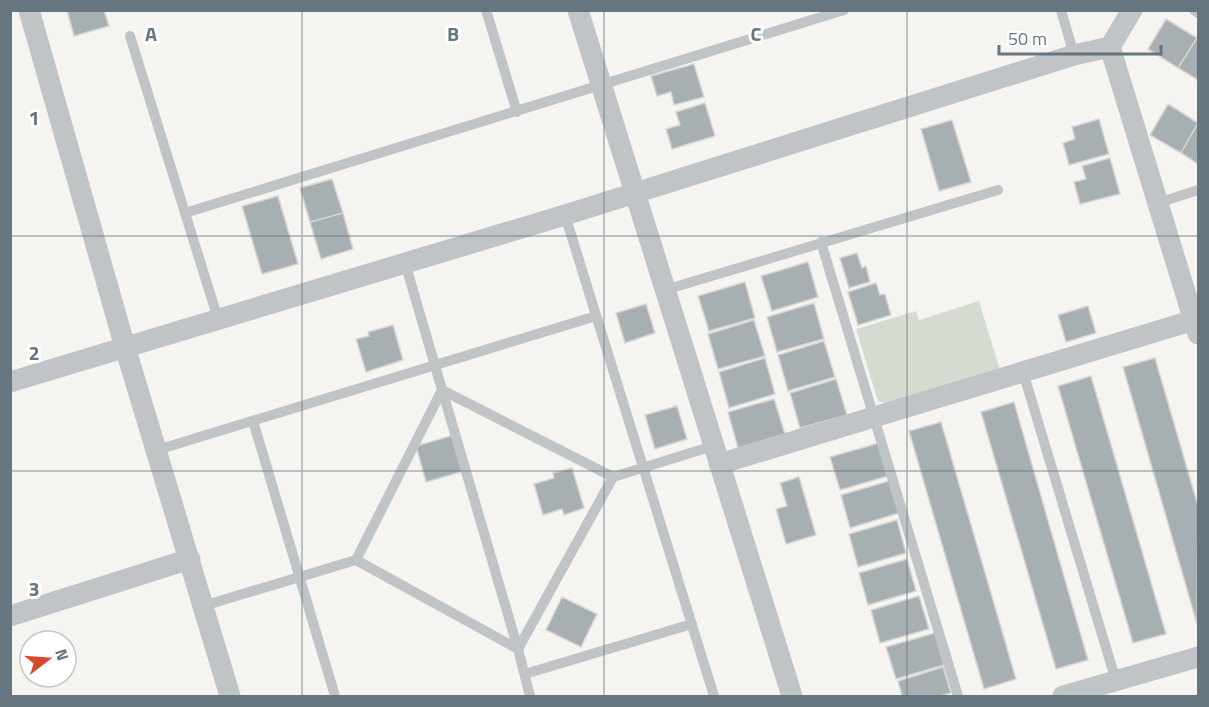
<svg xmlns="http://www.w3.org/2000/svg" width="1209" height="707" font-family="'Titillium Web',sans-serif">
<style>
.green{fill:#d6dbd2}
.building{fill:#a7afb3;stroke:#d6d6d4;stroke-width:1.5}
.lines{fill:none;stroke-linecap:round;stroke-linejoin:round}
.service{stroke:#c0c4c7;stroke-width:10}
.minor{stroke:#c0c4c7;stroke-width:21}
.grid{fill:none;stroke:#657680;stroke-width:1.5;stroke-opacity:0.55}
.grid-label{font-size:20px;text-anchor:middle;font-weight:bold;fill:#657680;stroke:#fff;stroke-width:6;stroke-linejoin:round;paint-order:stroke}
</style>
<rect width="100%" height="100%" fill="#f5f4f1"/>
<path class="green" d="M979,301l22,72 -108,33 -15,-5 -22,-72 60,-18 3,9z"/>
<path class="building" d="M67,10h37l5,16 -35,10z
M1166,19l31,19 -19,30 -30,-19z
M1197,38l1,1v41l-20,-12z
M694,64l10,33 -30,8 -3,-13 -14,4 -6,-20z
M705,103l10,33 -43,13 -6,-20 14,-4 -4,-13z
M1168,104l30,19 -17,30 -31,-18z
M1099,119l10,35 -40,11 -6,-22 12,-4 -3,-12z
M952,120l19,62 -32,9 -18,-62z
M1198,123v41l-17,-11z
M1110,158l10,36 -40,10 -6,-22 12,-3 -4,-13z
M332,179l11,34 -33,9 -10,-34z
M278,196l20,68 -36,10 -20,-68z
M343,213l10,36 -32,10 -11,-37z
M857,253l5,15 4,-2 4,16 -21,6 -9,-30z
M808,262l10,35 -46,14 -11,-35z
M745,282l10,36 -46,13 -11,-35z
M876,283l4,12 5,-1 6,21 -33,10 -10,-33z
M814,303l10,36 -47,13 -10,-35z
M646,304l9,29 -30,10 -9,-30z
M1088,306l8,27 -30,9 -8,-27z
M754,320l11,36 -47,13 -10,-35z
M393,325l10,35 -37,12 -10,-33 13,-3 -1,-4z
M824,341l11,36 -47,14 -10,-36z
M765,358l10,36 -46,14 -10,-36z
M1155,358l43,148 -1,118 -74,-257z
M1091,376l75,258 -33,9 -75,-257z
M836,379l11,36 -47,13 -10,-35z
M774,399l11,35 -47,14 -10,-36z
M1014,402l74,258 -32,9 -75,-257z
M677,406l10,33 -32,10 -10,-34z
M941,422l75,257 -32,10 -75,-258z
M454,435l10,36 -38,11 -10,-36z
M879,443l9,33 -48,14 -10,-33z
M572,468l12,40 -20,7 -2,-6 -19,6 -9,-31 20,-6 -1,-5z
M799,477l17,58 -30,9 -10,-35 11,-3 -7,-23z
M889,481l10,32 -49,15 -9,-33z
M897,520l9,33 -48,14 -9,-33z
M907,559l9,32 -48,14 -9,-32z
M919,596l10,33 -49,14 -9,-33z
M562,597l35,17 -16,33 -35,-17z
M935,633l9,32 -48,14 -10,-32z
M943,667l8,26 -11,3h-38l-4,-15z"/>
<g class="lines">
<path class="service" d="M486,10l31,102
M1061,10l13,45
M1194,10l4,3
M130,36l88,283
M1158,203l40,-13
M185,213l659,-203
M565,215l149,481
M821,242l137,454
M405,263l113,386 12,47
M665,290l333,-100
M1023,372l93,309
M442,390l171,87 -95,172 -162,-89z
M253,421l82,275
M157,450l439,-134
M613,477l100,-31
M203,606l153,-46
M525,674l167,-50"/>
<path class="minor" d="M29,10l96,337 105,349
M578,10l214,686
M1110,47l88,287
M10,382l555,-167 509,-160 36,-8 22,-37
M719,464l475,-144
M10,616l180,-57
M1063,696l135,-39"/>
</g>
<path class="grid" d="M302,10v686M604,10v686M907,10v686M10,236h1188M10,471h1188"/>
<g class="grid-label">
<text x="151" y="41">A</text>
<text x="453" y="41">B</text>
<text x="756" y="41">C</text>
<text x="34" y="125">1</text>
<text x="34" y="360">2</text>
<text x="34" y="596">3</text>
</g>
<rect width="1209" height="707" fill="none" stroke="#657680" stroke-width="24"/>
<g transform="translate(48 659) rotate(73)"><circle r="28" fill="#ffffff" stroke="#c1c8cc" stroke-width="1.5"/>
<path d="M0-4.5L10 22L0 15L-10 22Z" fill="#d9482c"/>
<text y="-9" font-size="16" font-weight="bold" text-anchor="middle" fill="#657680">N</text>
</g>
<path d="M999 45v9h162v-9" fill="none" stroke="#657680" stroke-width="3"/>
<text x="1008" y="45" font-size="18" fill="#657680" stroke="#ffffff" stroke-width="4.5" paint-order="stroke">50 m</text>
</svg>
